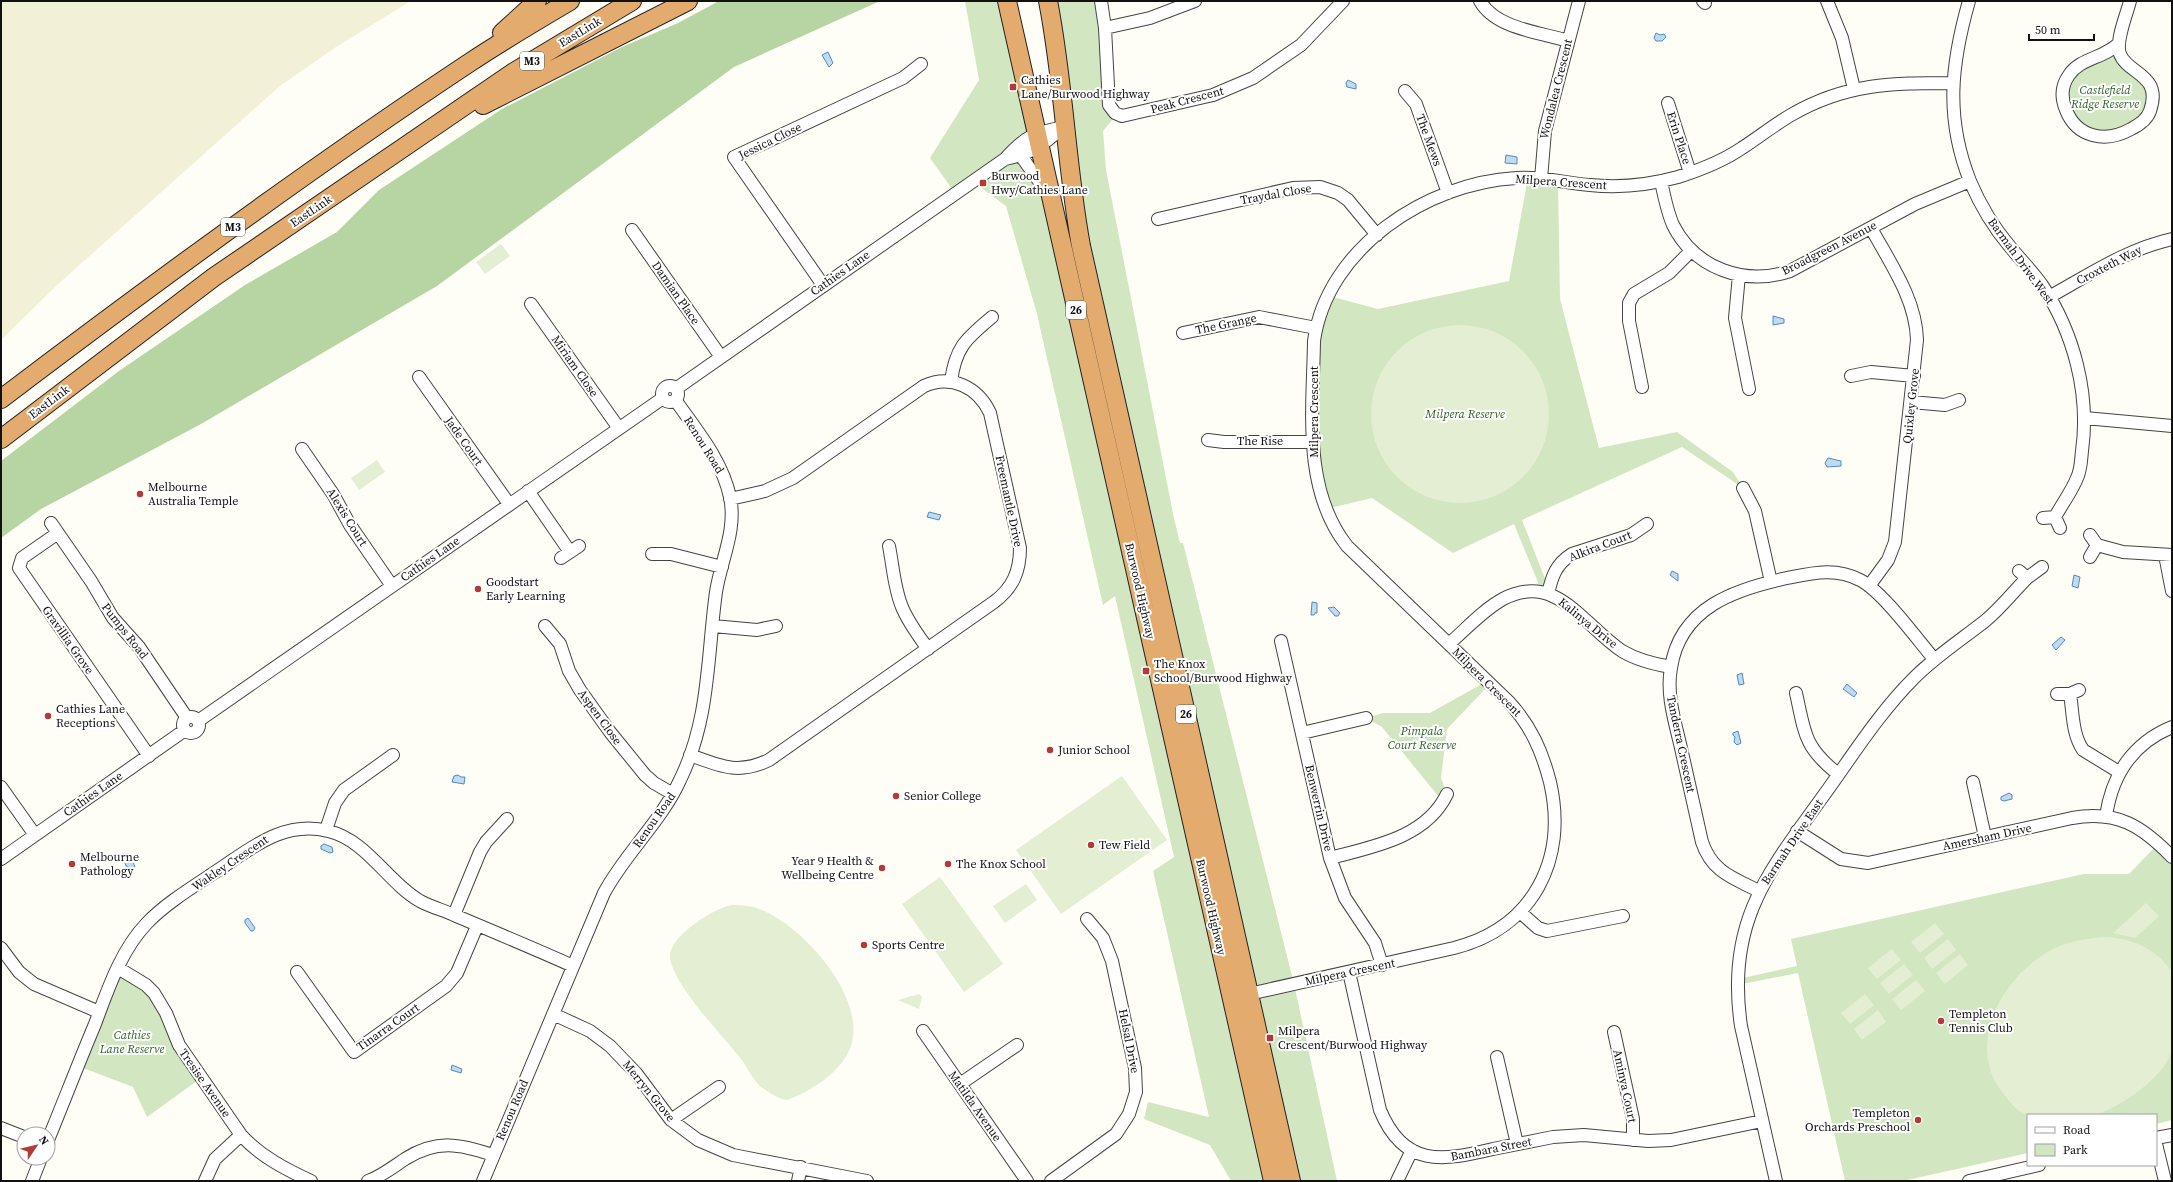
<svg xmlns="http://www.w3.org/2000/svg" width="2173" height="1182" font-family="'Source Serif 4',serif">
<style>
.farmland{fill:#f2f1d8}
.green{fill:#d2e6c2}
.forest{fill:#b6d5a3}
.pitch{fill:#e3eed3}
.water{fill:#c0dbf0;stroke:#4f8bbe}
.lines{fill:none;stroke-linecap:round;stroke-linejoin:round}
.minor-casing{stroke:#444;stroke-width:14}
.highway-casing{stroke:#222;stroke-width:20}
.minor{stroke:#fff;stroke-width:12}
.highway{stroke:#e3ab6e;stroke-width:18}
.poi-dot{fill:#b23a38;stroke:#fff;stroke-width:1.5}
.labels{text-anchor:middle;stroke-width:4;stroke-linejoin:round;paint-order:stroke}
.shield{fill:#fff;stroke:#585858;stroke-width:1}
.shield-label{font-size:11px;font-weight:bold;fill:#111}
.street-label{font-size:12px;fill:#111;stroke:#fff}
.poi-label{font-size:12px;fill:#111;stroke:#fff;text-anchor:start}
.park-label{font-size:12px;font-style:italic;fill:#306228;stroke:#fff}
</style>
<rect width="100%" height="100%" fill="#fefdf6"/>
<path class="farmland" d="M1,1h410l-75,46 -56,39 -224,200 -55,54z"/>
<path class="green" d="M965,1h42l22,136 -8,19 30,41 222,984h-42l-21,-36 -66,-26 4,-17 61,15 -56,-246 21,-14 -59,-261 -12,9 -66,-291 -31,-108 -34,-25 -17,12 -25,-35 49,-78z
M1047,1h54l6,77 10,36 -14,17 3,39 67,344 7,29h3l111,441 43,197h-46l-210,-935z
M2111,52l39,35 -8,35 -51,13 -27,-29 9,-36z
M1528,178l30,3 2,118 39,149 78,-16 56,40 10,16 -61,-41 -160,73 27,69 -7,3 -28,-68 -61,29 -81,-55 -46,11 -6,-19 -6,-134 15,-60 49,13 131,-28z
M1487,681l3,3 -43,45 -6,49 6,16 -4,8 -61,-75 -16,-9 17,-5h47z
M2159,843l13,14v263l-16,4v-9h-128v38l-125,28h-58l-47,-208 -61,12 1,-6 59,-13 -6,-27 293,-65h45z
M118,968l28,17 55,93 -54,39 -14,-30 -55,-21z"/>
<path class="forest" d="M719,1h161l-146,66 -297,219 -236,138 -160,85 -40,29v-77l118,-90 126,-86 92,-53 42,-42 123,-81 120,-62 56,-24z"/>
<path class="pitch" d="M501,244l9,12 -25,18 -9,-12z
M1371 414a89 89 0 1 1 178 0a89 89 0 1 1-178 0Z
M377,460l8,12 -26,18 -8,-12z
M1122,776l45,64 -106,74 -45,-64z
M940,877l63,87 -39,28 -62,-88z
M1026,884l11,16 -32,23 -12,-17z
M2146,903l13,13 -24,22 -22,-5z
M732,905c10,0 21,1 30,5 41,17 105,87 89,136 -9,26 -40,45 -64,54 -7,0 -21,-9 -27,-14 -8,-7 -12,-18 -19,-27 -17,-22 -69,-75 -71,-102 -1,-21 44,-49 62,-52z
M1935,923l9,11 -24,19 -9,-11z
M2103,937c27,0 52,11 68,33 2,10 1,25 1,37 0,13 1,30 0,43 -7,27 -52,58 -78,65 -15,0 -55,3 -67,0 -11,-3 -21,-18 -28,-27 -33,-50 7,-115 54,-139 16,-8 33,-10 50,-12z
M1948,939l8,11 -24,19 -8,-11z
M1892,949l9,11 -24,19 -9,-11z
M1960,954l8,11 -23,19 -9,-11z
M1904,964l9,11 -24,19 -9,-11z
M1916,980l9,11 -24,19 -9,-11z
M919,994l3,3 -3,12 -21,-9z
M1865,994l9,11 -24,19 -9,-11z
M1878,1010l8,12 -24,18 -8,-11z"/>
<path class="water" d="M1656,33l4,2 4,-1 2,3 -4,4h-6l-2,-3z
M828,52l5,11 -4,4 -7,-12z
M1348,80l8,4v5l-9,-2 -1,-4z
M1506,155l11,2v7l-12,-1z
M1773,316l11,3v4l-11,2z
M1828,458l13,3v5l-14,1 -2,-4z
M929,512l12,3 -2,5 -12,-3z
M1672,571l6,3v7l-8,-6z
M2074,575l6,2 -2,11 -6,-2z
M1312,602l5,1v10h-2l-1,2h-3z
M1334,607l6,6 -2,3h-3l-7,-8z
M2061,637l4,3 -9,10 -4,-5z
M1742,673l2,11 -5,1 -2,-10z
M1847,684l10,9 -3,4 -11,-8z
M1738,731l3,12 -4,2 -3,-3 1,-5 -2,-2v-2z
M458,775l3,2h4l-1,7 -12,-2 2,-6z
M2009,793l3,2v4l-8,2 -3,-1v-3z
M324,844l8,3 1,5 -3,1 -9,-4v-3z
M127,861l6,1 2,5 -3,2 -6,-3 -1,-3z
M248,918l7,10 -2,3h-2l-6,-8v-3z
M452,1065l10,4 -1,4 -10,-3z"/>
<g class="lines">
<g class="minor-casing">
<path id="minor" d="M1101,1l4,27 4,77 6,8 7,3 91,-21 40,-17 48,-33 42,-44
M1480,1c16,28 60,31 88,40
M1703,1l2,2
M1827,1l15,37 12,51
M1969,1c-18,63 -24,117 1,180 10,24 24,47 41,67 10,12 21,23 31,37 32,48 48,109 40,166 -1,9 -1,19 -5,27 -5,13 -15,26 -22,39
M1105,28l45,-10 45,-17
M2119,43c-14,15 -39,15 -50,32 -8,11 -8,23 -3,35 11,28 40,33 65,19 8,-4 16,-9 19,-18 13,-37 -23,-37 -30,-57 -5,-13 7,-40 10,-53
M1405,91l11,13 32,89
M1668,103l22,70
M1021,156l28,39
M1005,159c26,-5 38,-14 58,-32
M1541,179l4,-48 34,-130
M1661,181c3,15 6,30 12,44 22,44 72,61 117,46l125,-67 55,-23
M1158,219l135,-31 27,-1 18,6 10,7 29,35
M632,230l89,127
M1739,275l-4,43 14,71
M823,285l-89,-128 169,-79 18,-14
M2049,297c40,-22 78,-48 123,-58
M531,304l87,123
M1183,333l76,-16 57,11
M1851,376l20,-4 43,4
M419,377l90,127
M951,382c4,-35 16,-44 41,-65
M662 394a8 8 0 1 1 16 0a8 8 0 1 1-16 0Z
M1642,387l-13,-66v-18l5,-9 35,-21 22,-22
M677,388l328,-229c21,-23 28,-26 59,-32
M1911,402l34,3 14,-5
M2085,418l87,8
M1208,440l16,2h89
M302,449l31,45 17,31 42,61
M1743,488l12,23 16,71
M528,491l42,61
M2043,518l12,-1 5,11
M51,523l40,58 22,37 26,29 48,71
M58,533l-36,25 -3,10 130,188
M2090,535l7,10 -7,12
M2097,545l26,7 49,3
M889,546c4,20 5,42 13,61 6,15 16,28 26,42
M652,554h19l51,13
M2165,555l7,36
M561,558l18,-12
M2019,571l8,7 15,-11
M1869,586l19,-26 7,-18 22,-202c-1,-41 -27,-77 -46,-112
M1548,594c4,-18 8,-30 24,-40l59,-19 16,-11
M545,626l15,18 9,27 11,19 30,42 35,43 9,8 19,11
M713,626l44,4 19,-4
M1281,641l49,217 15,40 30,45 7,22
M1449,644c17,-15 34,-34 54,-45 53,-28 81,27 119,52 15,9 31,13 49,16
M1796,693c9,41 8,54 42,81
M2057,694h13l9,-4
M2070,694c3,18 2,40 13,56l36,22
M183 725a8 8 0 1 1 16 0a8 8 0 1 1-16 0Z
M198,721l465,-323
M1302,733l64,-15
M690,755c30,11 48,20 79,5l225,-158c19,-14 26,-31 26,-54l-30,-135c-12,-26 -39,-39 -66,-27l-131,92 -28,13 -35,8
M1973,782l12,55
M1,787l34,48
M2106,816c6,-41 27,-73 66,-89
M326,830l9,-27 9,-13 49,-35
M1797,831l44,28 27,4 204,-45c45,-8 70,8 100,39
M1330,858c42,-11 96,-20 117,-64
M1,859l184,-129
M1759,891c-26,-13 -47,-19 -57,-49 -7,-31 -14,-62 -21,-94 -6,-26 -15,-54 -10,-80 9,-61 65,-79 116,-90 25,-5 49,-11 73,2 22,11 57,59 74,79
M1520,912l18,16 9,3 76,-15
M454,915l26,-63 6,-10 21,-23
M1,948l18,24 15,12 65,28
M118,968l28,17 8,8 12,20 13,32 62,90c19,21 44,34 70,46
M297,972l57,80 92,-66 11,-13 20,-47
M1349,972l31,138c24,58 62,51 113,39 20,-4 40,-8 60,-12l31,-2 64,6 23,-1 91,-19
M1249,994l205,-46c79,-20 114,-88 96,-166 -8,-31 -19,-56 -41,-80l-162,-156c-45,-57 -34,-137 -33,-205 13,-93 113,-158 202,-163 25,-2 49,5 74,7 29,3 59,0 88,-8 22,-7 45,-16 64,-29 17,-11 32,-23 49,-33 55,-32 101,-32 162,-32
M553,1014l37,17 20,15 26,27 35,47 27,20 35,15 134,26
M923,1031l104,150
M1614,1032l19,87v21
M1497,1057l20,87
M960,1084l57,-39
M671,1120l48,-33
M1,1128l23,9
M2156,1138l16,-3
M48,1140c16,-39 31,-78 47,-116 13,-35 26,-74 52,-101 22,-23 56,-42 83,-61 29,-20 60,-41 98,-31 39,9 59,51 92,70 11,6 23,9 34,14 40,17 79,33 119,51
M2156,1144l9,37
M32,1181l9,-23
M205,1181l10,-22 26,-24
M368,1181c14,-5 25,-14 37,-22 32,-20 55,-15 88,-4
M483,1181l121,-288c22,-41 57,-71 76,-113 30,-61 27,-123 36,-188 5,-32 21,-62 14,-95 -8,-37 -33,-66 -54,-96
M798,1181l3,-14
M1051,1181l65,-47 13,-20 7,-22 -1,-24 -23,-107 -9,-23 -16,-19
M1397,1181l15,-31
M1776,1181l-35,-155c-16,-107 30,-157 88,-238 27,-38 52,-77 85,-110 22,-22 47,-38 71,-57 15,-12 28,-29 42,-43
M1969,1181l70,-16"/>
</g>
<g class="highway-casing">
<path id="highway" d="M1007,1l266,1180
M1048,1c16,81 18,164 33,245l210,935
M502,33l35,-32
M483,105l205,-104
M1,399c153,-116 308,-230 468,-336 33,-22 67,-42 101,-62
M1,439l213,-162 300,-205 118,-71"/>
</g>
<use href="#minor" class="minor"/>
<use href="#highway" class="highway"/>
</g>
<g class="poi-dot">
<rect x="1009" y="83" width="8" height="8" rx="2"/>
<rect x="979" y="179" width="8" height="8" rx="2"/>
<circle cx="140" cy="494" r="4"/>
<circle cx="478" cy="589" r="4"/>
<rect x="1142" y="667" width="8" height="8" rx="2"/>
<circle cx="48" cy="716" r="4"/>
<circle cx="1050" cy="750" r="4"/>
<circle cx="896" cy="796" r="4"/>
<circle cx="1091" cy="845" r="4"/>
<circle cx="72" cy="864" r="4"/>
<circle cx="948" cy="864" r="4"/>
<circle cx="882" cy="868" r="4"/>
<circle cx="864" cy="945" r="4"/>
<circle cx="1941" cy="1021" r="4"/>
<rect x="1266" y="1034" width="8" height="8" rx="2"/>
<circle cx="1918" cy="1120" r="4"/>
</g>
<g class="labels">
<g class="shield">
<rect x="520" y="52" width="24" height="18" rx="3"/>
<rect x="221" y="218" width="24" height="18" rx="3"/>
<rect x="1066" y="301" width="20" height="18" rx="3"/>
<rect x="1176" y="705" width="20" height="18" rx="3"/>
</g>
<g class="shield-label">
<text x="532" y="65">M3</text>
<text x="233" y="231">M3</text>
<text x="1076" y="314">26</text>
<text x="1186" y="718">26</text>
</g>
<g class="street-label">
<text transform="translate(580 32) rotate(-31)" y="4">EastLink</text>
<text transform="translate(1556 89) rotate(-76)" y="4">Wondalea Crescent</text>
<text transform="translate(1187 100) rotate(-15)" y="4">Peak Crescent</text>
<text transform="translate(1679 138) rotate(72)" y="4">Erin Place</text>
<text transform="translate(1429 140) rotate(70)" y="4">The Mews</text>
<text transform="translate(770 141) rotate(-26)" y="4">Jessica Close</text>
<text transform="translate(1561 182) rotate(4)" y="4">Milpera Crescent</text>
<text transform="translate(1276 194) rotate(-10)" y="4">Traydal Close</text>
<text transform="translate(311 211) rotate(-34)" y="4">EastLink</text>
<text transform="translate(1829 248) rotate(-27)" y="4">Broadgreen Avenue</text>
<text transform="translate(2021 261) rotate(54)" y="4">Barmah Drive West</text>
<text transform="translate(2109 265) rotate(-27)" y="4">Croxteth Way</text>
<text transform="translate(840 273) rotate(-35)" y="4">Cathies Lane</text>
<text transform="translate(676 293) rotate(55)" y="4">Damian Place</text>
<text transform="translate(1226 324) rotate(-12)" y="4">The Grange</text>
<text transform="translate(575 366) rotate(55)" y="4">Miriam Close</text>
<text transform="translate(49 402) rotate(-37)" y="4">EastLink</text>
<text transform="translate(1911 406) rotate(-84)" y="4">Quixley Grove</text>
<text transform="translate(1314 412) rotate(-90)" y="4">Milpera Crescent</text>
<text transform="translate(464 441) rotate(55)" y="4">Jade Court</text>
<text x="1260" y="445">The Rise</text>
<text transform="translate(704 445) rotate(58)" y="4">Renou Road</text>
<text transform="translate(1009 501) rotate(78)" y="4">Freemantle Drive</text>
<text transform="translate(347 517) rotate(58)" y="4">Alexis Court</text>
<text transform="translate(1600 546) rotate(-21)" y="4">Alkira Court</text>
<text transform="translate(430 559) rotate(-35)" y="4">Cathies Lane</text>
<text transform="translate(1140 591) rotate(77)" y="4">Burwood Highway</text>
<text transform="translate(1588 623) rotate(39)" y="4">Kalinya Drive</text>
<text transform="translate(125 631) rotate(52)" y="4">Pumps Road</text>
<text transform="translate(68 640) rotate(55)" y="4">Gravillia Grove</text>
<text transform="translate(1487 682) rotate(45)" y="4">Milpera Crescent</text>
<text transform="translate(600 717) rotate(54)" y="4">Aspen Close</text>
<text transform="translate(1681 744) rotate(78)" y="4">Tanderra Crescent</text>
<text transform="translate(93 794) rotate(-35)" y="4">Cathies Lane</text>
<text transform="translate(1319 808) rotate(77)" y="4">Benwerrin Drive</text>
<text transform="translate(654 820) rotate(-55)" y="4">Renou Road</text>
<text transform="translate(1987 837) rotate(-12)" y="4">Amersham Drive</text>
<text transform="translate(1792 842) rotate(-56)" y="4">Barmah Drive East</text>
<text transform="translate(230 863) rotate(-34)" y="4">Wakley Crescent</text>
<text transform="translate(1211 907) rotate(77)" y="4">Burwood Highway</text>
<text transform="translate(1350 972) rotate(-12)" y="4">Milpera Crescent</text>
<text transform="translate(388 1027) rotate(-35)" y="4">Tinarra Court</text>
<text transform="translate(1129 1041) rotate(79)" y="4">Helsal Drive</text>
<text transform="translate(205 1083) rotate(55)" y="4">Tresise Avenue</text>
<text transform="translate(1625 1086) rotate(78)" y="4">Aminya Court</text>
<text transform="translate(649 1091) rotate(51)" y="4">Merryn Grove</text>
<text transform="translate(975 1106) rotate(55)" y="4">Matilda Avenue</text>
<text transform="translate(512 1110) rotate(-67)" y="4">Renou Road</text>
<text transform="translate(1491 1149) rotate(-11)" y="4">Bambara Street</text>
</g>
<g class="poi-label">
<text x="1021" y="84">Cathies<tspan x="1021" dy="14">Lane/Burwood Highway</tspan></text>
<text x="991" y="180">Burwood<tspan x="991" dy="14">Hwy/Cathies Lane</tspan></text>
<text x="148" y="491">Melbourne<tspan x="148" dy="14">Australia Temple</tspan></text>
<text x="486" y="586">Goodstart<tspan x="486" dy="14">Early Learning</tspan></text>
<text x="1154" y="668">The Knox<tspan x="1154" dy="14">School/Burwood Highway</tspan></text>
<text x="56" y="713">Cathies Lane<tspan x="56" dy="14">Receptions</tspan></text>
<text x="1058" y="754">Junior School</text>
<text x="904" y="800">Senior College</text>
<text x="1099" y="849">Tew Field</text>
<text x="80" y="861">Melbourne<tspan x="80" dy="14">Pathology</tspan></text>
<text x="874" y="865" text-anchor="end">Year 9 Health &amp;<tspan x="874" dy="14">Wellbeing Centre</tspan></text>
<text x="956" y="868">The Knox School</text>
<text x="872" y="949">Sports Centre</text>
<text x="1949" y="1018">Templeton<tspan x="1949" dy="14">Tennis Club</tspan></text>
<text x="1278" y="1035">Milpera<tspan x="1278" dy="14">Crescent/Burwood Highway</tspan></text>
<text x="1910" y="1117" text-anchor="end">Templeton<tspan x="1910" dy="14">Orchards Preschool</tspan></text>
</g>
<g class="park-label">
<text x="2105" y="94">Castlefield<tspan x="2105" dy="14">Ridge Reserve</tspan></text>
<text x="1465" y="418">Milpera Reserve</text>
<text x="1422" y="735">Pimpala<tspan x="1422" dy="14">Court Reserve</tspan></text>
<text x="132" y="1039">Cathies<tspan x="132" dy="14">Lane Reserve</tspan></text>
</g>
</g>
<rect width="2173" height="1182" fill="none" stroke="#111111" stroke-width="4"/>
<rect x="2027" y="1114" width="130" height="52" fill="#ffffff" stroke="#a0a0a0"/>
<rect x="2035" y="1127" width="20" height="6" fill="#ffffff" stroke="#a0a0a0"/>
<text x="2063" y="1134" font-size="12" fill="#111111">Road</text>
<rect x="2035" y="1144" width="20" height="12" fill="#d2e6c2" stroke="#a0a0a0"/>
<text x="2063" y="1154" font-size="12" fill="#111111">Park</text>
<g transform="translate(36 1146) rotate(55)"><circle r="19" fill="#ffffff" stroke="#a0a0a0"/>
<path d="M0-3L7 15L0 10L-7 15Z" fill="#b23a38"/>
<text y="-6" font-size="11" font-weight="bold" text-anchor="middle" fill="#111111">N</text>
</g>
<path d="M2029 34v6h65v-6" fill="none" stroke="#111111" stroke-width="2"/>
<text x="2035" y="34" font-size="12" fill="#111111" stroke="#ffffff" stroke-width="3" paint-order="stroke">50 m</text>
</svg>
